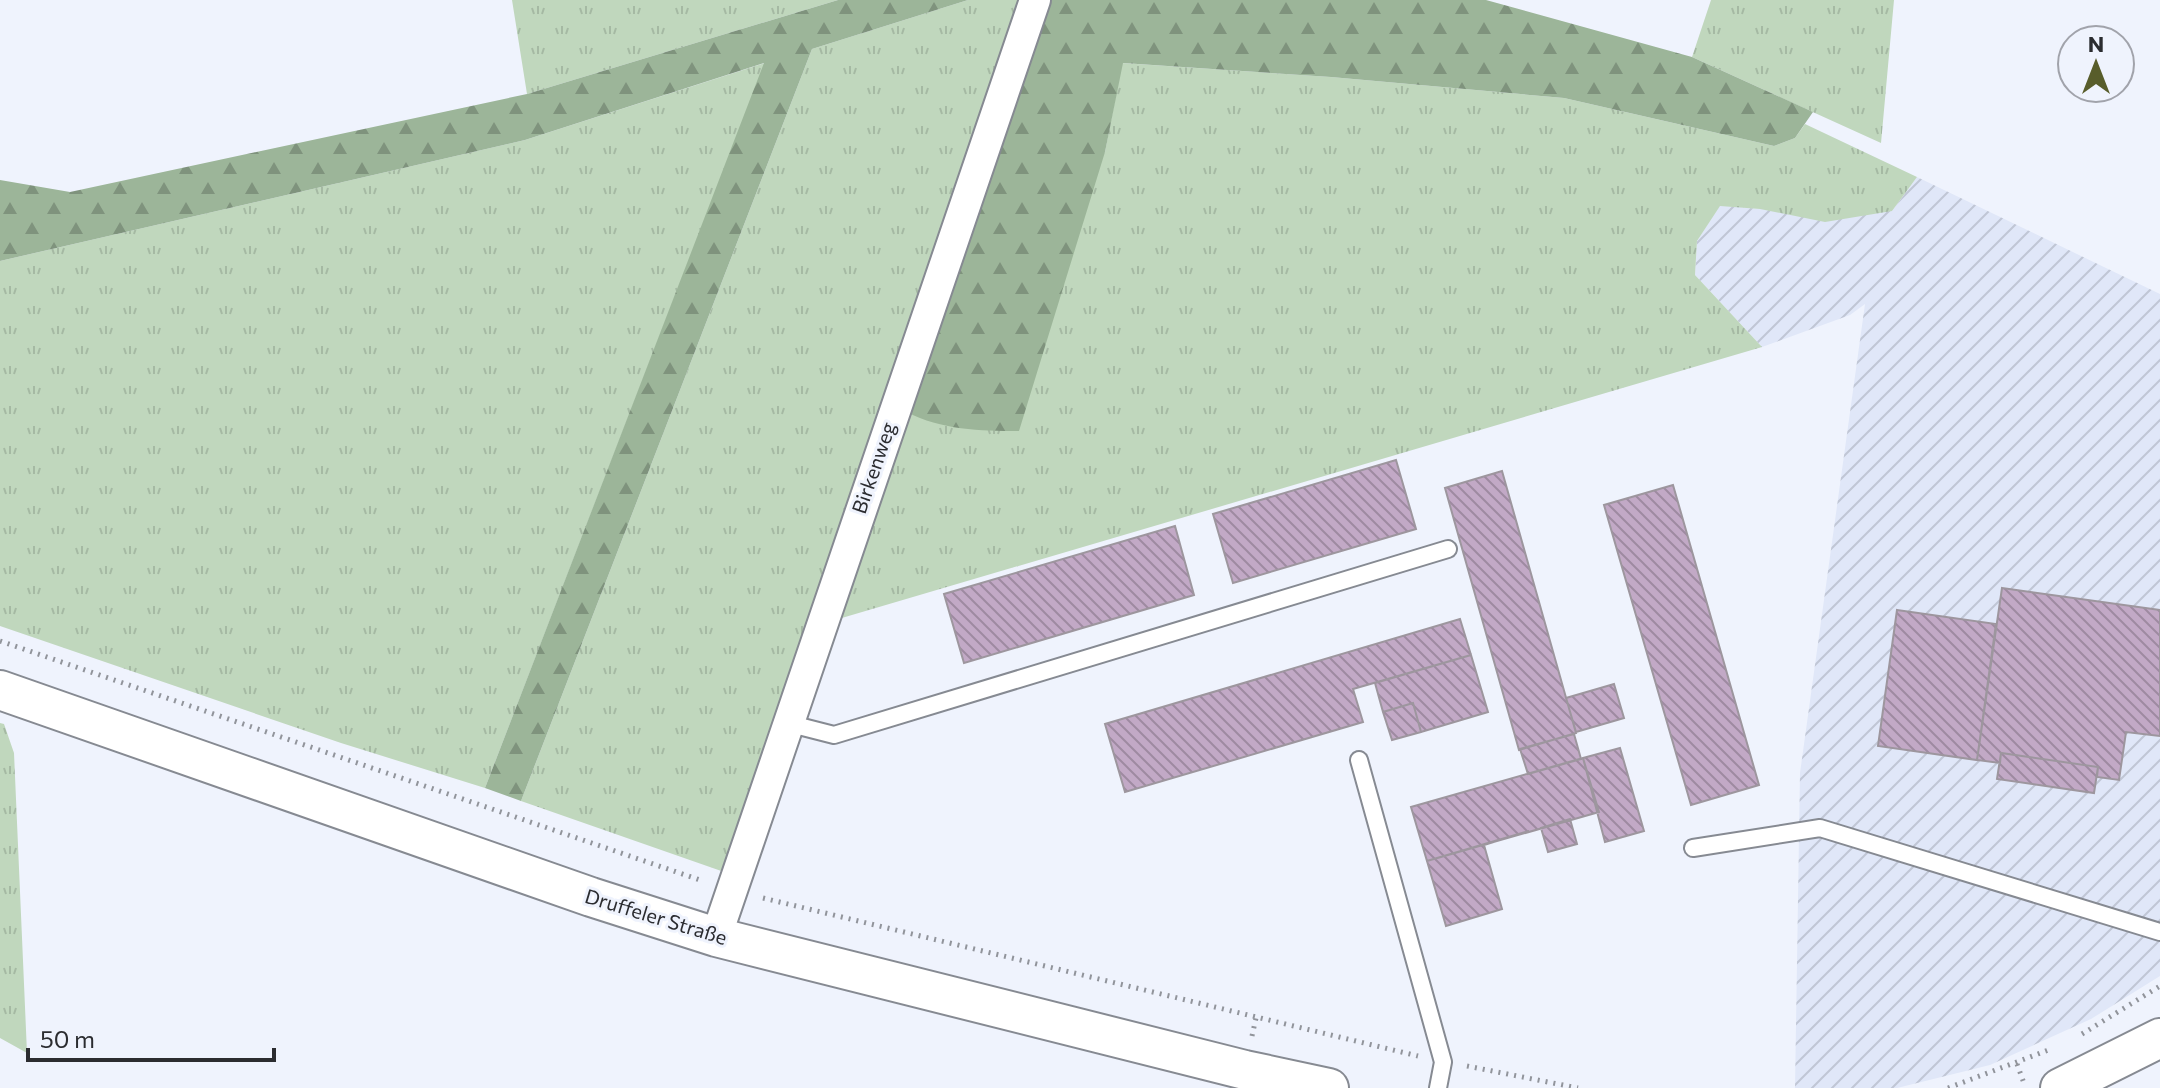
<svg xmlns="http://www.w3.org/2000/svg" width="2160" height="1088" font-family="Commissioner,sans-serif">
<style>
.industrial{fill:url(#industrial-furrows)}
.grass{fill:url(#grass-tufts)}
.forest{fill:url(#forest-firs)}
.building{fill:url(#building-back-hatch);stroke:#9d969e;stroke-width:2}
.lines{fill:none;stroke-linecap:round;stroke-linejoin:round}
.service-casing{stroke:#868a92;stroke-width:20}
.minor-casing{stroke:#868a92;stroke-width:34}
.tertiary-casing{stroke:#868a92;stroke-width:42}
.path{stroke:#91949b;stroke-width:5;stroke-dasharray:2 6;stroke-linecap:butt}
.service{stroke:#fff;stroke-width:16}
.minor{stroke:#fff;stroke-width:30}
.tertiary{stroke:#fff;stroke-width:38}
.labels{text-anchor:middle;stroke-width:6;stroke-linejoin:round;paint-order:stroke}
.street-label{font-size:20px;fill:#2b2c30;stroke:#eff3fd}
</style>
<defs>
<pattern id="industrial-furrows" width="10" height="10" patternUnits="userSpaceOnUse" patternTransform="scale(2)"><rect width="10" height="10" fill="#e0e7f8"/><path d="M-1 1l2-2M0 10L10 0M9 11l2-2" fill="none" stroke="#c0c6d5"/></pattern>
<pattern id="grass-tufts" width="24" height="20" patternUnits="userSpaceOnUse" patternTransform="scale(2)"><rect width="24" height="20" fill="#c0d7bd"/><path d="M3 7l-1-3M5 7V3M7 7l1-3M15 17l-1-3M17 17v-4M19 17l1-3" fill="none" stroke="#a5b9a3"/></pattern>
<pattern id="forest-firs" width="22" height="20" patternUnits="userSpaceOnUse" patternTransform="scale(2)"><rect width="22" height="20" fill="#9cb599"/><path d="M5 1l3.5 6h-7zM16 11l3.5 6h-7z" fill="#7f937d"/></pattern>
<pattern id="building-back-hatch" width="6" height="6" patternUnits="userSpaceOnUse" patternTransform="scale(2)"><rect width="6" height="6" fill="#c2a9c6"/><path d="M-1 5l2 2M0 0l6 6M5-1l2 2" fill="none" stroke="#9e8aa1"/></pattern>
</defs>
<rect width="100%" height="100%" fill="#eff3fd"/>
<path class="industrial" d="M1917,177l243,117v682l-69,43 -101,46 -93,23h-102l5,-315 65,-469 -15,11 -88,32 -67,-72 2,-34 23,-36 40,4 132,2z"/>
<path class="grass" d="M512,0h326l-311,94z
M968,0h53l-294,873 -206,-72 291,-752z
M1711,0h183l-13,143 -189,-86z
M765,63l-280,725 -144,-45 -341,-117v-365l525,-121z
M1122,63l209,14 233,21 210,48 21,-8 10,-14 112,53 -25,34 -67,11 -65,-13 -40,-3 -23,35 -2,34 67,72 -927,273 72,-208 198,-260z
M0,723l4,1 10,29 13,300 -27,-15z"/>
<path class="forest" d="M838,0h130l-156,49 -291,752 -36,-13 279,-725 -239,77 -525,121v-81l70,12 457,-98z
M1051,0h435l206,57 121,55 -18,26 -21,8 -210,-48 -233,-21 -208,-14 -18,89 -86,279c-38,0 -78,-1 -112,-19l134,-391z"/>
<path class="building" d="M1396,460l20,69 -183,54 -20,-69z
M1502,471l74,262 -57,17 -74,-262z
M1673,485l86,300 -68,20 -87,-300z
M1175,526l19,69 -230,68 -20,-69z
M2002,588l158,22v126l-34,-4 -7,48 -22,-3 1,-10 -97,-14 -1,10 -23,-3z
M1897,610l99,14 -19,136 -99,-14z
M1460,619l11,36 -118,34 10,33 -238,70 -20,-68z
M1471,655l17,57 -67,20 -8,-29 -30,9 -8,-29z
M1614,684l10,34 -48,14 -10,-34z
M1413,703l8,29 -29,8 -9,-28z
M1574,734l7,25 -53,15 -8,-25z
M1620,748l24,83 -39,11 -22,-84z
M2001,753l97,14 -4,26 -97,-14z
M1583,758l16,54 -172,49 -16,-54z
M1570,819l7,25 -29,8 -7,-24z
M1529,831l-45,14 18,64 -56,17 -19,-65z"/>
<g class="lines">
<g class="service-casing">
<path id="service" d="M787,723l47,12 614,-186
M1359,760l84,302 -5,26
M1693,848l127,-20 340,104"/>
</g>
<g class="minor-casing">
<path id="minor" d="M716,937l319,-937"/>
</g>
<g class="tertiary-casing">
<path id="tertiary" d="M0,690l591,207 125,40 529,133 84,18
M2060,1088l100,-50"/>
</g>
<path class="path" d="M0,641l703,240
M763,898l655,158
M2082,1034l78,-48
M1252,1036l4,-18
M2017,1064l8,22
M1467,1066l111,22
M1948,1088l103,-39"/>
<use href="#service" class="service"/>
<use href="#minor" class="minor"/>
<use href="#tertiary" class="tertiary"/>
</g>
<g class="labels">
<g class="street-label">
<text transform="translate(874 468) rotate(-71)" y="7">Birkenweg</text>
<text transform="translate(656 917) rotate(17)" y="7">Druffeler Straße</text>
</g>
</g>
<g transform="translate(2096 64)"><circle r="38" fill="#eff3fd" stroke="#a1a3ab" stroke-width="2"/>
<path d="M0-6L14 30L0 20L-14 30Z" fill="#585d2b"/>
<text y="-12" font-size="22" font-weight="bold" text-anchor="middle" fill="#2b2c30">N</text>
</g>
<path d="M28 1048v12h246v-12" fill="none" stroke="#2b2c30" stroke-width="4"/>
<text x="40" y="1048" font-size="24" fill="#2b2c30" stroke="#eff3fd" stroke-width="6" paint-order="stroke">50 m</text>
</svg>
